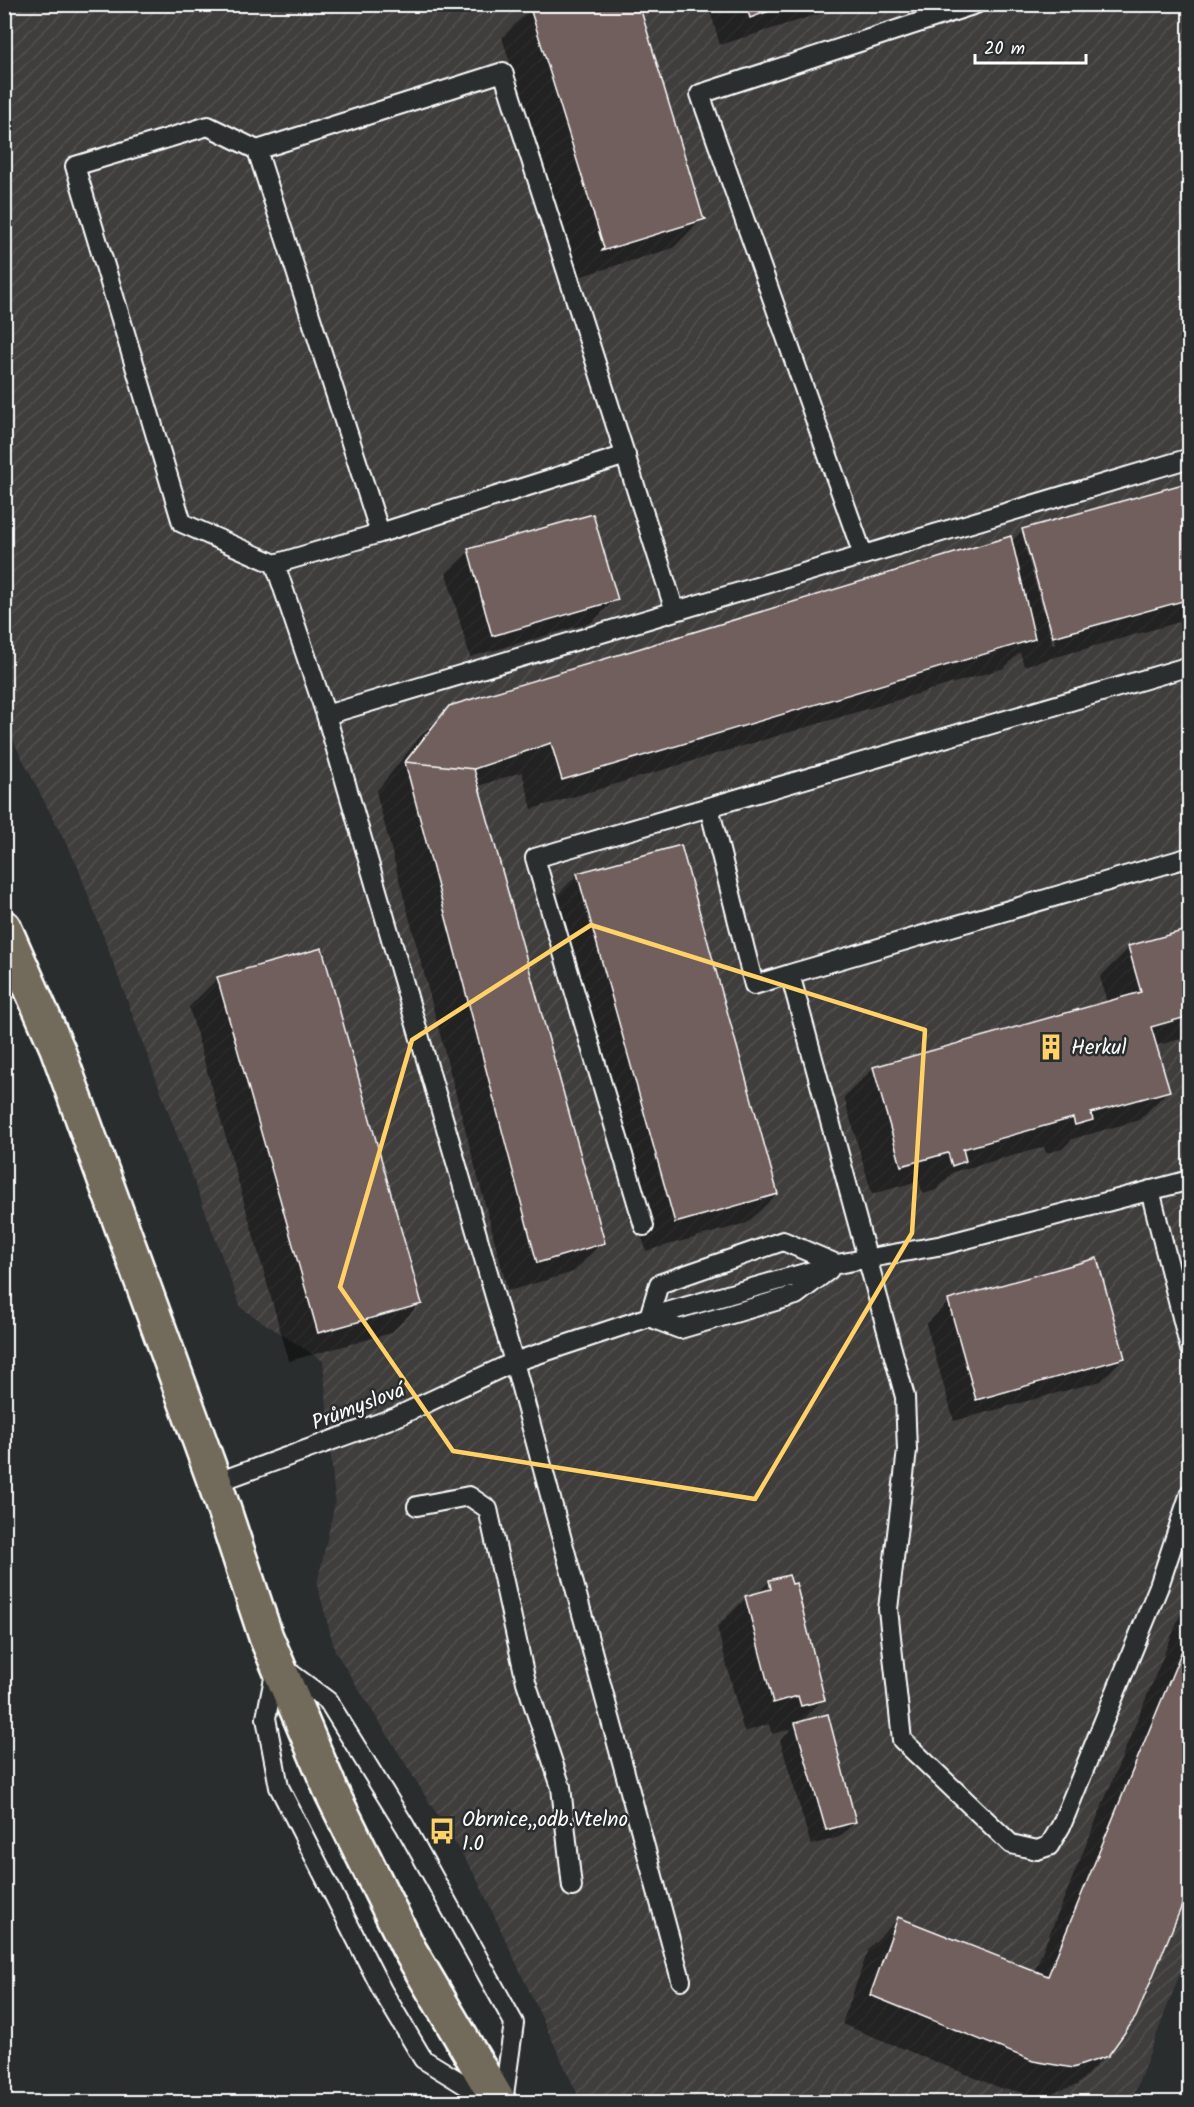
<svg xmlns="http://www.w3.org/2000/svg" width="1194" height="2107" font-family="Kalam,sans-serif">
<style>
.industrial{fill:url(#industrial-furrows)}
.shadow{fill:#0007;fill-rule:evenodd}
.building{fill:#715e5d;stroke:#fff;stroke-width:1.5}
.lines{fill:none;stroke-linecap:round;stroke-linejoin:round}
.lane-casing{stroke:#fff;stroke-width:22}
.primary-casing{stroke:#fff;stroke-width:38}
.lane{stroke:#2a2d2e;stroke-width:18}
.primary{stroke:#726b5a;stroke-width:33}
.marked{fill:none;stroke:#ffd166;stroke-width:4.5;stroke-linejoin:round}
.labels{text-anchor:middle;stroke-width:5;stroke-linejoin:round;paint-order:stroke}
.poi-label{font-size:21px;fill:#fff;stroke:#2a2d2e;text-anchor:start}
.street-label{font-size:21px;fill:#fff;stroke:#2a2d2e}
</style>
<defs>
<pattern id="industrial-furrows" width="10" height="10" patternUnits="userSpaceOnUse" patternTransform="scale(1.5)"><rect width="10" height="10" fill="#3f3c3c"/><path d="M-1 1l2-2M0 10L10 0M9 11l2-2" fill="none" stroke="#525050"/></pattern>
</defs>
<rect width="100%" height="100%" fill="#2a2d2e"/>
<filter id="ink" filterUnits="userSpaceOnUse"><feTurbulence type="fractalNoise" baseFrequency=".0167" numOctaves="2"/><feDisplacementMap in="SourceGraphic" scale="12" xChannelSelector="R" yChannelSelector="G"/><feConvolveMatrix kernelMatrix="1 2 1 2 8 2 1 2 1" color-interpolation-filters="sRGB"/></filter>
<g filter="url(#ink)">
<path class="industrial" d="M5,5h1184l1,1942 -59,155h-550l-105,-225 -141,-226 -18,-67 18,-81 -12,-142 -82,-53 -164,-443 -72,-140z"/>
<path class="shadow" d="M708,4h142l-130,41z
M531,8l171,211 -29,29 -98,30 -73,-241z
M1190,484v135l-166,47 -4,-14 -16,16 -472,141 -10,-37 -44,14 125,456 -29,30 -66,19 -132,-499 44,-55 29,-30 562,-165 11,-11zM1025,548h3l28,96 -3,1z
M469,551l147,48 -23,23 -123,35 -24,-84z
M578,874l199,320 -30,29 -101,28 -97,-347z
M1190,931v105l-35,10 13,45 -29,29 -67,19 -10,10 -16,4 -2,-6 -91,25 -17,18 -13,4 -4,-13 -47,13 -28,-97 30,-29 233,-65 -7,-26 29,-29z
M218,978l202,326 -29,29 -102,28 -100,-354z
M949,1301l174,57 -22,23 -147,40 -28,-97z
M770,1581l53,118 -24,25 56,98 -16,15 -28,8 -31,-105 11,-11 -19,5 -3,-10 -25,8 -27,-105 29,-29 10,-3z
M1190,1591v291l-84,173 -29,30 -34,11 -40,-7 -161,-65 27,-76 29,-29 136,53z"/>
<path class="building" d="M536,4h103l64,213 3,2 -104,32 2,-3 -74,-240 -3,-1z
M746,4h42l-38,14z
M1190,482v117l-137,38 -31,-108z
M593,514l25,86 -126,36 -24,-87z
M1011,536l24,103 -473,141 -11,-37 -77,26 -69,-7 44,-56z
M405,762l69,7 131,474 -68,20z
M681,845l97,349 -103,29 -98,-350z
M1190,929v87l-39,11 19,64 -79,22 2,7 -18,5 -2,-7 -110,31 3,12 -14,5 -4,-13 -47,13 -28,-99 268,-75 -13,-46z
M322,948l100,356 -104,29 -101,-356z
M1097,1258l28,100 -149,42 -28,-100z
M789,1575l3,9 4,-1 29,117 -24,6 -3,-10 -25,7 -28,-107 26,-7 -2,-9z
M1190,1631v255l-54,131 -28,39 -35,12 -40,-7 -163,-66 28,-78 150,59z
M828,1714l28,108 -30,8 -31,-107z"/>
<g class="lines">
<g class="lane-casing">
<path id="lane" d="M257,150l-49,-24 -133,40 107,357 93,41
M626,455l-246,78 -123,-383 246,-78 172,539
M380,533l-105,31 51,151 188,647 167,618
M863,555l-163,-461 276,-90
M326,715l864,-257
M709,807l45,178 36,-11
M1190,857l-400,117 115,423 2,53 -19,159 14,131 109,104 26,6 12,-4 12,-20 98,-240 31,-93
M1150,1190l40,159
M644,1226l-109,-368 655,-192
M649,1317l10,-33 124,-43 54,23
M649,1317l31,12 116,-34 33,-25
M215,1483l181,-66 118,-55 135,-45 188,-53 106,-19 247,-65
M417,1506l52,-10 19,13 38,173 35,105 11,100
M493,2102l-70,-43 -41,-69 -103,-203 -13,-69 11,-55 51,38 77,125 109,197 -11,79"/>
</g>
<g class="primary-casing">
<path id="primary" d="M4,927l53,121 158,435 51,154 66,156 77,156 90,153"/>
</g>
<use href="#lane" class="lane"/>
<use href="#primary" class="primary"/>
</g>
</g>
<path class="marked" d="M591,925l334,105 -13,203 -157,266 -302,-48 -113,-164 72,-247z"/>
<defs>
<g id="building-bare" transform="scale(2.07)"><path d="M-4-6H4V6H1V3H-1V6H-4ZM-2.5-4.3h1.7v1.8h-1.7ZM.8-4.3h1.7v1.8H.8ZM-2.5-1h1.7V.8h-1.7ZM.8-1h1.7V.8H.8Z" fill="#ffd166" stroke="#2a2d2e" stroke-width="2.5" paint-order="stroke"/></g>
<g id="bus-bare" transform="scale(2.07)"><path d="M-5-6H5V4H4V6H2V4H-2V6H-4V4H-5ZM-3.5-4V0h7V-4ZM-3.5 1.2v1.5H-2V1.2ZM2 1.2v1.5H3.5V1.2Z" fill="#ffd166" stroke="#2a2d2e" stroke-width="2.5" paint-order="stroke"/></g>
</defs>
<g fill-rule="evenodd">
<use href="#building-bare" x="1051" y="1047"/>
<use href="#bus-bare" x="442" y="1831"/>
</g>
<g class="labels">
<g class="poi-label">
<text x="1071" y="1054">Herkul</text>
<text x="462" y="1826">Obrnice,,odb.Vtelno<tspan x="462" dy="24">1.0</tspan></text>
</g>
<g class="street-label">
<text transform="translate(358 1406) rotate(-21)" y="7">Průmyslová</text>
</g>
</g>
<rect width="1194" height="2107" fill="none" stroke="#2a2d2e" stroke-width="24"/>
<rect x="12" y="12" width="1170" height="2083" fill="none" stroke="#fff" stroke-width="2" filter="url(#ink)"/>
<path d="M975 54v9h111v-9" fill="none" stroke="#ffffff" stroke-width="3"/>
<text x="984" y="54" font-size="18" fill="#ffffff" stroke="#2a2d2e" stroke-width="4.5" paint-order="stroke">20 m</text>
</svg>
